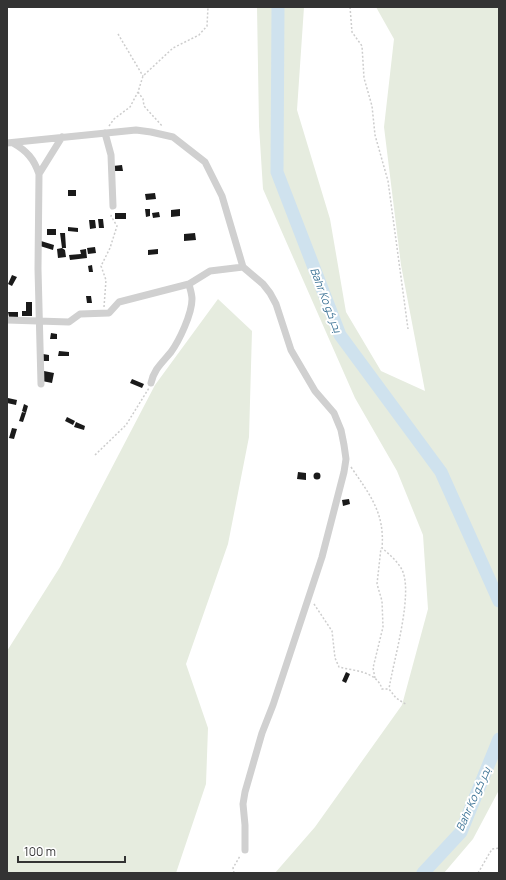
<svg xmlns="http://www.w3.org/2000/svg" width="506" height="880" font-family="Manrope,Cairo,sans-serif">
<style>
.green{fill:#e6ecdf}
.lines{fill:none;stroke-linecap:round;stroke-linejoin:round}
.river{stroke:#cfe2ee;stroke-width:13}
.building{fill:#1a1a1a}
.path{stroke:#cdcdcd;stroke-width:1.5;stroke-dasharray:2 2;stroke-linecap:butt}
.street{stroke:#d0d0d0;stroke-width:7}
.labels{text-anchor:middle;stroke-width:4;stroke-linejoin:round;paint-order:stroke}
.water-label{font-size:11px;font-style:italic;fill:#3f7597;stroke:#fff}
</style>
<rect width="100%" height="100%" fill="#fff"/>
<path class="green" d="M257,7h47l-7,103 33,109 16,93 35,59 44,20 -24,-126 -17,-138 10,-88 -18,-32h123v783l-26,49 -29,34h-169l40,-46 87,-122 26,-96 -5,-74 -26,-64 -42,-73 -92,-209 -4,-63z
M218,299l34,32 -3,106 -21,107 -42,120 22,64 -2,56 -30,89h-169v-222l53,-84 95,-182z"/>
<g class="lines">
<path class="river" d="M278,7l-1,165 63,163 101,137 58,129
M423,873l38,-41 38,-93"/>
</g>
<path class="building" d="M122,165l1,6h-10v-5z
M68,190h8v6h-8z
M155,193l1,6 -10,1 -1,-6z
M145,209h5v7l-4,1z
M180,209v7l-9,1v-7z
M159,212l1,5 -7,1 -1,-5z
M115,213h11v6h-11z
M98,219h5l1,9h-5z
M89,220h6l1,8 -6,1z
M68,227l10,1v4l-10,-1z
M47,229h9v6h-9z
M60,233h5l1,15h-4z
M195,233l1,7 -12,1v-7z
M41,241l13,4 -1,5 -13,-4z
M95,247l1,6 -8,1 -1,-6z
M62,248l3,2 1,7 -8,1 -1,-9z
M86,249l1,9 -17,2 -1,-5 12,-1 -1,-4z
M158,249v5l-10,1v-5z
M92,265l1,7h-4l-1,-6z
M12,275l5,2 -5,9 -4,-2z
M86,296h5l1,7h-5z
M26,302h6v14h-10v-5h4z
M8,312h10v5h-9z
M51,333l6,1v5h-7z
M59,351l10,1v4h-11z
M43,354l6,1v6h-6z
M44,371l10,2 -2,10 -10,-2z
M132,379l12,5 -2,4 -12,-5z
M8,398l9,2 -1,5 -9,-2z
M24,404l4,2 -2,7 -4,-2z
M22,412l4,1 -3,9 -4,-1z
M67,417l8,4 -2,4 -8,-4z
M76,422l9,4 -1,4 -10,-3z
M12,428l5,1 -3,10 -5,-1z
M298,472l8,1v7l-9,-1z
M313.5 476a3.5 3.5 0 1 1 7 0a3.5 3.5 0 1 1-7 0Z
M349,499l1,5 -7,2 -1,-6z
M346,672l4,2 -4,9 -4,-2z"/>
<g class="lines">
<path class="path" d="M350,7l2,25 10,14 2,32 8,28 3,29 13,46 20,148
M118,34l25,42
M138,92l5,7 1,7 19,21
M109,126l5,-7 16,-12 8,-15 5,-16 30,-28 26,-13 8,-9 1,-19
M104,307l2,-27 -5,-14 9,-18 7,-22 -6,-10 1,-3
M95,455l31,-30 23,-37
M351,467c19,28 34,46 31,81 7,6 14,12 19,20 14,22 -8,94 -12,121
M314,604l18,27 3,27 4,9c15,4 38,4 43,22h7l7,9 11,7
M375,678l-2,-10 10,-41 -1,-26 -5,-17 4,-36
M234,873l-1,-5 7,-12
M478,873l14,-24 7,-1"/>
<path class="street" d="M105,133l6,22 2,51
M7,143l129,-13 15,2 22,5 32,25 17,34 21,71 20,17 7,9 6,11 15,46 24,41 19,22 7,17 3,15 2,14 -2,13 -22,85 -49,148 -11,28 -17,59 -2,12 2,21v25
M13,143c14,8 21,16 26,31l-1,95 3,115
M39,174l23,-37
M7,320l62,2 11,-8 29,-1 10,-11 70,-18 21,-13 33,-4
M151,383c3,-14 11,-20 20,-31 8,-11 21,-38 21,-53 0,-5 -2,-10 -3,-15"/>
</g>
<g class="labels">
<g class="water-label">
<text transform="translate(326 300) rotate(69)" y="4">Bahr Ko بحر كو</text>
<text transform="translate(473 799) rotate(-66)" y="4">Bahr Ko بحر كو</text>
</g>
</g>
<rect width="506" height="880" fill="none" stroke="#333333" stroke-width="16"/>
<path d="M18 856v6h107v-6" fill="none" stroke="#333333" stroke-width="2"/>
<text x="24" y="856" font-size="12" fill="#333333" stroke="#ffffff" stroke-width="3" paint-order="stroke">100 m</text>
</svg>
